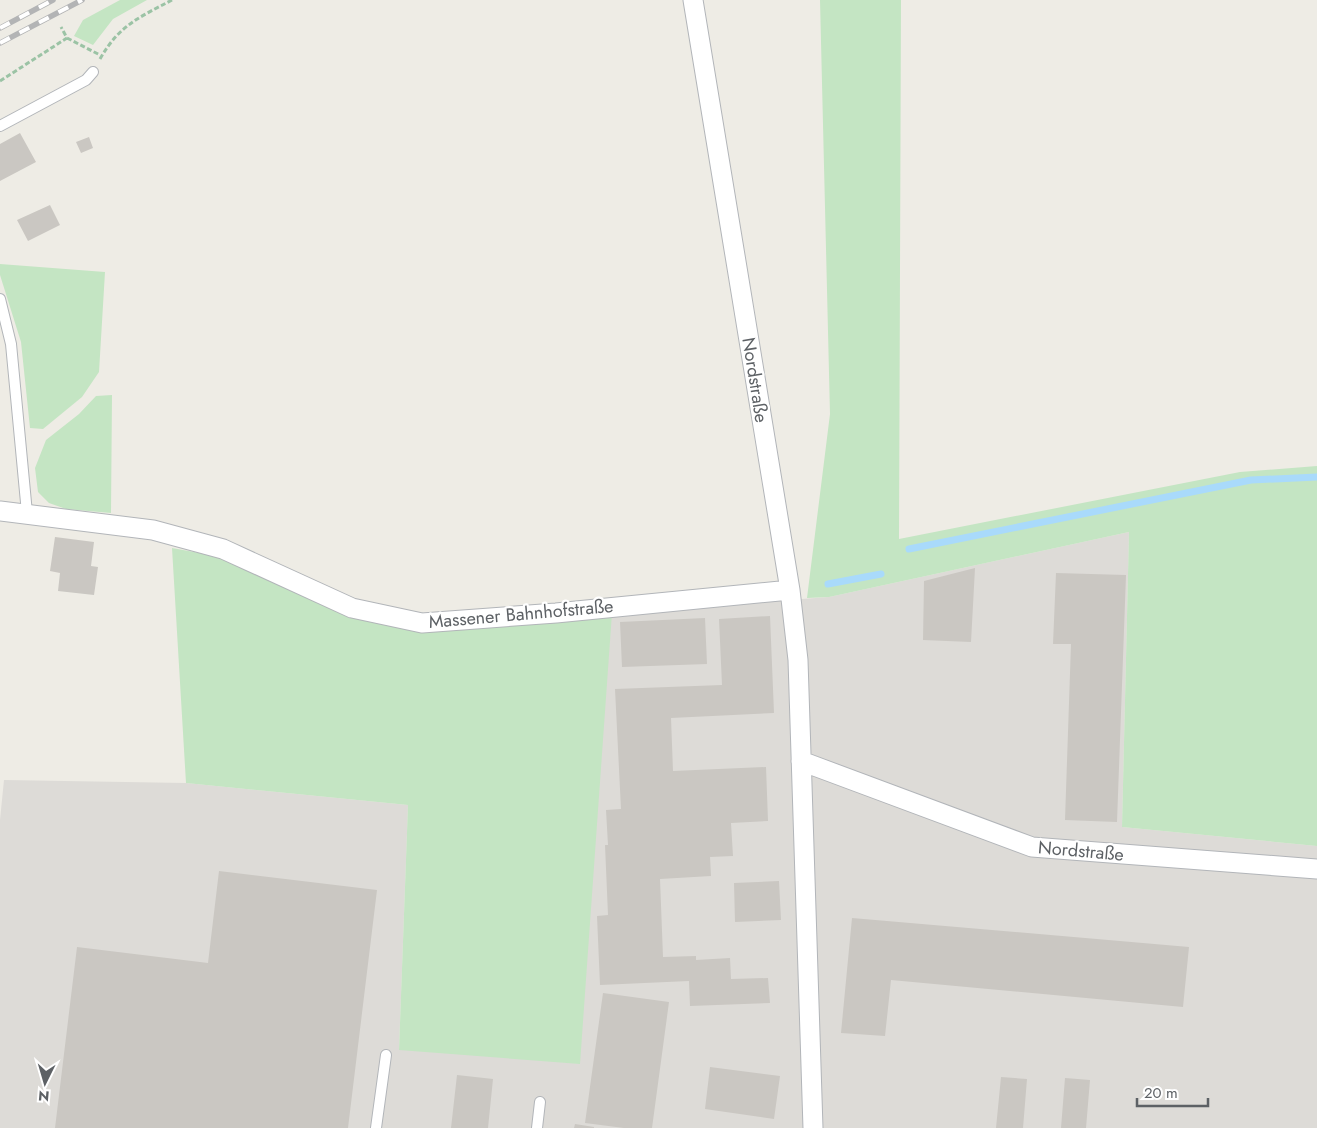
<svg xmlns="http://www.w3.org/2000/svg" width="1317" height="1128" font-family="Jost,sans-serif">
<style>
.industrial{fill:#dddbd7}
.green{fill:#c4e5c3}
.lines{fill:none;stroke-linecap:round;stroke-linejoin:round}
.stream{stroke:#a9dafb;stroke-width:7}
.building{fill:#cac7c2}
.lane-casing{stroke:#b2b5b9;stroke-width:12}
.street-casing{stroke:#b2b5b9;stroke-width:21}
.path{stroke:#9bc3a5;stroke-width:3;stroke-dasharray:5 2.5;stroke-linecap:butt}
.lane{stroke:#fff;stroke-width:10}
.street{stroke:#fff;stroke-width:19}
.rail-casing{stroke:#b3b4b5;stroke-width:5.5}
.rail{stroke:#fff;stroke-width:4;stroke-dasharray:11;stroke-linecap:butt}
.labels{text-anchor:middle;stroke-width:4.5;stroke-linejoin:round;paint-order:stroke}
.street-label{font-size:18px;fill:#5d6165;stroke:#fff}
</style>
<rect width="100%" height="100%" fill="#eeece5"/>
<path class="industrial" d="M1129,532l-7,295 195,19v282h-1317v-308l4,-40 182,3 222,22 -9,245 213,-437 217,-16z"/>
<path class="green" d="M120,0h27l-34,19 -20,26 -19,-9 9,-16z
M820,0h81l-2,539 341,-67 77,-6v380l-195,-19 7,-295 -300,65 -22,1 23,-184z
M0,264l105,8 -6,100 -17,25 -39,32 -13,-1 -9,-86 -21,-67z
M112,395l-1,118 -45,-4 -17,-6 -11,-11 -3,-24 11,-28 33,-26 17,-18z
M172,548l55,10 122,59 70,14 193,-18 -32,451 -181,-14 9,-245 -222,-22z"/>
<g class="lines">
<path class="stream" d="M909,549l342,-69 66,-3
M828,584l53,-10"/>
</g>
<path class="building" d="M20,133l16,29 -36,19v-37z
M89,137l4,11 -12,5 -5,-11z
M50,205l10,20 -32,16 -11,-21z
M55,537l39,5 -3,24 7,1 -4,28 -36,-4 2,-18 -10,-2z
M975,568l-4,74 -48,-2 1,-59z
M1056,573l70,2 -9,247 -52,-2 6,-176h-18z
M770,616l4,97 -103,5 2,53 93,-4 2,54 -37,2 2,33 -23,1 1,19 -51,3 3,78 33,-1v4l34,-2 1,21 37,-1 2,25 -80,3 -1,-25 -89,4 -3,-69 11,-1 -3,-70h3l-2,-35 15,-1 -6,-120 107,-4 -3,-66z
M705,618l2,46 -85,3 -2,-45z
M219,871l158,19 -29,238h-293l22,-181 131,16z
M779,881l2,39 -46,2 -1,-39z
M852,918l337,29 -6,60 -292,-27 -6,56 -44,-3z
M603,993l66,9 -17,126h-28l-39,-5z
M710,1067l70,9 -6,43 -69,-10z
M457,1075l36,4 -5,49h-37z
M1001,1077l26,2 -4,49h-27z
M1065,1078l25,2 -4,48h-25z
M575,1124l19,3v1h-20z"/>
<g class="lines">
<g class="lane-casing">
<path id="lane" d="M0,126l86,-46 7,-8
M0,299l11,45 16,169
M376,1128l10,-73
M537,1128l3,-26"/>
</g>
<g class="street-casing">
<path id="street" d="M693,0l97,590 8,70 15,468
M0,511l153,19 70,19 129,59 70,15 134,-10 234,-23
M801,761l231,86 285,22"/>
</g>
<path class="path" d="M67,38l33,17
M100,59c19,-34 40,-42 72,-59
M0,81l67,-43 -6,-11"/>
<use href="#lane" class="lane"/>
<use href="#street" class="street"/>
<g class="rail-casing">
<path id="rail" d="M0,28l53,-28
M0,43l82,-43"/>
</g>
<use href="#rail" class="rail"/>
</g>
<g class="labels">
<g class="street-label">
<text transform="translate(755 380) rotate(81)" y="6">Nordstraße</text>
<text transform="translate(521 614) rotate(-5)" y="6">Massener Bahnhofstraße</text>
<text transform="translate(1081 851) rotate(5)" y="6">Nordstraße</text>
</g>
</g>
<g transform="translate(45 1083) rotate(185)" stroke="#ffffff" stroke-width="4" paint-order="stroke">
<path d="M0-4L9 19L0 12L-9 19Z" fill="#5d6165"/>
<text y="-8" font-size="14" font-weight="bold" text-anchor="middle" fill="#5d6165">N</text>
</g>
<path d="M1137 1098v8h71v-8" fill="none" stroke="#5d6165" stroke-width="2.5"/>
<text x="1144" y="1098" font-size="15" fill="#5d6165" stroke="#ffffff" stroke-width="4" paint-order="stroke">20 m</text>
</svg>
